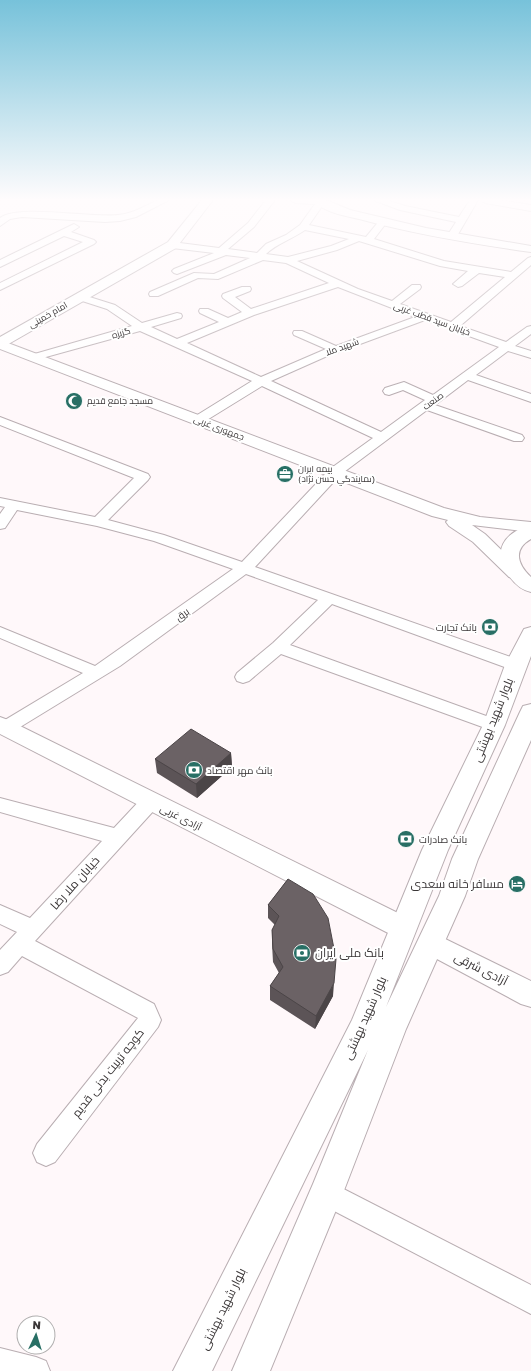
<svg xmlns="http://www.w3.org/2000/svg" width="531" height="1371" font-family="'Golos Text',Cairo,sans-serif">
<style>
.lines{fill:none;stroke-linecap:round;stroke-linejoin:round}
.minor-casing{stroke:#b9aeb2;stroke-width:2}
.tertiary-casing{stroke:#b9aeb2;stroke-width:2}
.secondary-casing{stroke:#b9aeb2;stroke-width:2}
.primary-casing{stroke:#b9aeb2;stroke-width:2}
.minor{fill:#fff;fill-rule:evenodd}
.tertiary{fill:#fff;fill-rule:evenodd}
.secondary{fill:#fff;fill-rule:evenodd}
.primary{fill:#fff;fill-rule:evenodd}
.wall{fill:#5c5457}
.shaded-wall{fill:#4b4547}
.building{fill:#6b6265;stroke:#4b4547}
.labels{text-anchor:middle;stroke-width:4;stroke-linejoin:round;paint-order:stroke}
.far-street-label{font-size:9px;fill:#3a3637;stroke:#fff}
.far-poi-label{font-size:9px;fill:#3a3637;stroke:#fff;text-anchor:start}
.street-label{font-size:10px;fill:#3a3637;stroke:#fff}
.poi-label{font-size:10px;fill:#3a3637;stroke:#fff;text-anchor:start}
.near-street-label{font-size:12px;fill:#3a3637;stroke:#fff}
.near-poi-label{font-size:12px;fill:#3a3637;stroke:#fff;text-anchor:end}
</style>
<rect width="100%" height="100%" fill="#fff8fa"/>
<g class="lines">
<g class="minor-casing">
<path id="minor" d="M158,200h11l-33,17 -16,4 -15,1 -83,-5 -12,2 -10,7v-8c17,-14 92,0 118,-3 14,-1 27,-9 40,-15z
M266,200h9l-21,27 -26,22 29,4 9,-9 20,-9 14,-10 15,-21 -20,-1 -4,-3h33l1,2 -16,23 57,12 14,-17 3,-1 4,3 -13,17 70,22 67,11 17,-14 3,-1v8l-71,61 46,16 21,-15 4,-1v8l-16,12 16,5v7l-23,-7 -32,24 55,19v8l-63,-22 -33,25 87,30 2,3 -2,3h-8l-87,-31 -87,65 -85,92 267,94 2,4 -2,4 -6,2 -6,-2 -178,-65 -42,41 210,76 3,4 -3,4 -6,2 -6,-2 -207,-75 -32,27 -6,2 -6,-2 -2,-4 2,-4 36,-30 45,-43 -72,-26 -126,92 -108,66 -6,2 -6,-1v-10l83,-50 -83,-35v-11l95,39 138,-97 -79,-28 -57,-15 -80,-16 -12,18 -5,1v-15l5,-7 -5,-1v-8l95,19 39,-39 -134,-53v-8l148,57 2,3 -2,3 -40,40 56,15 78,27 88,-93 43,-31 -111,-52 -60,37h-8l-2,-3 2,-3 58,-36 -112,-50 -105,29 -4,-1 -2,-2 2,-2 101,-29 -25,-17 -31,-10 -1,-2 5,-3 35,11 27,18 35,-10 4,1 1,2 -1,2 -30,9 26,12 42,-17 -19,-9 -1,-2 1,-2h8l20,9 14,-6 -19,-14 -1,-2 1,-2 19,-7h8l1,2 -1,2 -15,6 16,12 78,-26 -43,-20 -23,-3 -45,19 -20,-1 -40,18h-8l-1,-2 1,-2 44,-19 20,1 36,-16 -24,-3 -49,19 -3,-1 -2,-2 2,-2 40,-16 -42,-5 -5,-3 5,-3 47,6 29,-25zM305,230l44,9 -18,7 -43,11 -22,-3c10,-10 26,-15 39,-24zM359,241l81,25 28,5 -15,13 5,3 4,-1 17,-13 26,4 -54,45 -51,-18 20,-15 1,-2 -1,-2h-8l-20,16 -34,-12 -61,-28 40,-11zM338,287l77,30 -79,29 -34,-15h-8l-1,2 1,2 32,14 -65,28 -74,-34 67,-28zM425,320l74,27 -66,48 -29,-13 -19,6 -2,3 2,3 4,1 14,-5 22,10 -44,32 -110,-51 54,-24z
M373,200h13l19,6 54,11 11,-17h8l-21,36 -5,3 -5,-3 9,-14 -56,-12z
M481,200h20l30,5v6l-46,-8z
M74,224l5,3 -8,5 23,8 2,2 -2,2 -94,46v-7l83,-41 -19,-6 -64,31v-7z
M150,795l7,2 3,5 -3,5 -122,134 119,63 7,16 -3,7 -103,135 -9,4 -9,-4 -4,-9 4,-9 101,-126 -116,-62 -14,16 -8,3v-25l17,-18 -17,-8v-19l30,13 72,-77 -102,-29v-14l114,30 29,-31z
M326,1180l205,105v29l-214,-112 -4,-9 4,-9z
M0,1348l36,9 10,4 4,10h-50z"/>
</g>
<g class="tertiary-casing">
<path id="tertiary" d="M313,200h13l24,10 76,18 105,18v6c-56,-8 -113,-17 -168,-32 -15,-4 -40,-7 -50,-20z
M0,340l444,168 36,9 51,5v10l-59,-7 13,9 40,39 -2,4 -7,2 -7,-2 -36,-35 -24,-16 -3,-4 2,-2 -16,-4 -432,-167z
M0,717l8,3 404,200 4,8 -4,8 -9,3 -9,-3 -394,-202z
M431,932l100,49v26l-10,-3 -99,-53 -4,-8 4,-8z"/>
</g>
<g class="secondary-casing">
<path id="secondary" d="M531,525v14c-18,10 -14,25 0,38v15c-10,-2 -16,-8 -22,-16 -18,-24 -5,-44 22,-51z
M531,627v29l-26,69 -57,125 -62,157 53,-111 13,-37 68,-147 3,-6 8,-2v36l-53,119 -13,37 -59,133 -63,164 -73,178h-38l81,-187 55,-134 -156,321h-39l179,-351 70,-170 61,-125 22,-60 19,-36z"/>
</g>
<g class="primary-casing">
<path id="primary" d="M202,200h11l-37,48 -171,98 -5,1v-10l168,-95z"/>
</g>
<use href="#minor" class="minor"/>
<use href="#tertiary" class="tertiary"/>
<use href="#secondary" class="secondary"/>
<use href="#primary" class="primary"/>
</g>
<path class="wall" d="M231,753l1,14 -35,31 -40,-25 -2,-14z
M288,879l45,117 -18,33 -45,-29v-14l9,-13 -6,-11 -1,-18v-14l3,-5 -7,-7v-13z"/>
<path class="shaded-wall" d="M231,753l1,14 -35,31 -1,-14z
M334,983l-1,13 -18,33 1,-13z"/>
<path class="building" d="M191,729l40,24 -35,31 -41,-25z
M288,879l25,15 15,24 8,41 -2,24 -18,33 -46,-30 13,-19 -10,-18 -1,-19 7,-14 -11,-11z"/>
<linearGradient id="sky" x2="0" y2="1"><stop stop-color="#77c2da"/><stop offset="0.51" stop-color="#fffcfd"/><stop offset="1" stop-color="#fffcfd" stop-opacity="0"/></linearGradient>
<rect width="531" height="392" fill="url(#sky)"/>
<defs>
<g id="mosque-disc" transform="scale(0.9)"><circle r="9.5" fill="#286f65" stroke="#fff"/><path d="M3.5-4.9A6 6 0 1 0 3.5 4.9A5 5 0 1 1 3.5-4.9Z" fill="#fff"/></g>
<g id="office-disc" transform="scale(0.9)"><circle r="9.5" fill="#286f65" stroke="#fff"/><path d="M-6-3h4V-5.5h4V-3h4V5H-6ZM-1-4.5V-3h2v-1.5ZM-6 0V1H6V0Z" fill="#fff"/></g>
<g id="bank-disc" transform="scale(0.9)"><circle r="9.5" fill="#286f65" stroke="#fff"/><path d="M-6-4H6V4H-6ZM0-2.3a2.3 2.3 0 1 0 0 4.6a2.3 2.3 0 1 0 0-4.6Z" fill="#fff"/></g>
<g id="hotel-disc" transform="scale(0.9)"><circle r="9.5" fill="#286f65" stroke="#fff"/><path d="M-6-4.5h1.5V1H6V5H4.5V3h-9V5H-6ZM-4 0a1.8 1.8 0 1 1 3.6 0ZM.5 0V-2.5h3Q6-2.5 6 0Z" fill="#fff"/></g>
</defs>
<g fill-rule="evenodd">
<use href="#mosque-disc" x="74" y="401"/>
<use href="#office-disc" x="285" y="474"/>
<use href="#bank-disc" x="490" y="627"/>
<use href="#bank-disc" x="194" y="770"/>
<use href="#bank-disc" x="406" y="839"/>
<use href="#hotel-disc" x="517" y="884"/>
<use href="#bank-disc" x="302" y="953"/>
</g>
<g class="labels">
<g class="far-street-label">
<text transform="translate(48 315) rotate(-30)" y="3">امام خمینی</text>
<text transform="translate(432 319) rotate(20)" y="3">خیابان سید قطب غربی</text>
<text transform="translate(121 333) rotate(-16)" y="3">گزیزه</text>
<text transform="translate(342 347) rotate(-20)" y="3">شهید ملا</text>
<text transform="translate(433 401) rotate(-36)" y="3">صنعت</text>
<text transform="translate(219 428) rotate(21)" y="3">جمهوری غربی</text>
</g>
<g class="far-poi-label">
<text x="87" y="404">مسجد جامع قدیم</text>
<text x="298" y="472">بيمه ايران<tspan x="298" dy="10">(نمايندگي حسن نژاد)</tspan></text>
</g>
<g class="street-label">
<text transform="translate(182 614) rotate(-36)" y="4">برق</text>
<text transform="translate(181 817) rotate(27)" y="4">آزادی غربی</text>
</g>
<g class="poi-label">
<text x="477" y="631" text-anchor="end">بانک تجارت</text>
<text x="207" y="774">بانک مهر اقتصاد</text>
<text x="419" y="843">بانک صادرات</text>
</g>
<g class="near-street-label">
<text transform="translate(493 720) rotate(-68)" y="4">بلوار شهید بهشتی</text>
<text transform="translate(75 883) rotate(-48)" y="4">خیابان ملا رضا</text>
<text transform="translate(481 969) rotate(27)" y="4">آزادی شرقی</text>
<text transform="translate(365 1018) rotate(-66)" y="4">بلوار شهید بهشتی</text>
<text transform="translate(108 1073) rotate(-52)" y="4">کوچه تربیت بدنی قدیم</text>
<text transform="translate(223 1309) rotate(-64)" y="4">بلوار شهید بهشتی</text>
</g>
<g class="near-poi-label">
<text x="504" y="888">مسافر خانه سعدی</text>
<text x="315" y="957" text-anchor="start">بانک ملی ایران</text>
</g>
</g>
<g transform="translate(36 1335) rotate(4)"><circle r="19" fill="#ffffff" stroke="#b0afaf"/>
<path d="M0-3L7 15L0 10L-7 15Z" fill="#286f65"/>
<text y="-6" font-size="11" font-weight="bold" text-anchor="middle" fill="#3a3637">N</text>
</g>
</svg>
